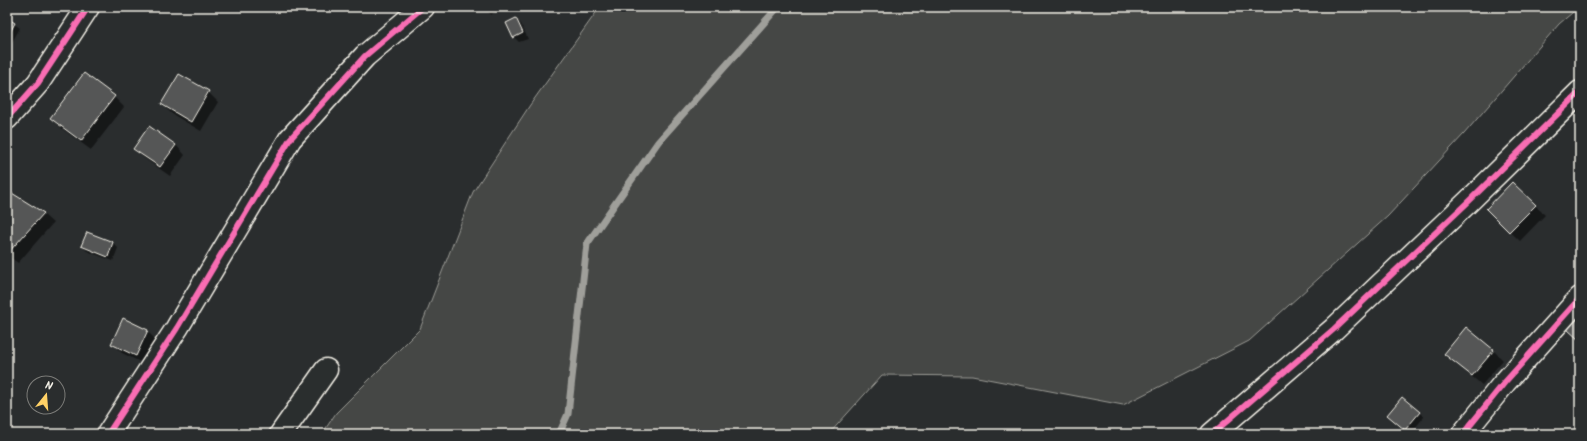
<svg xmlns="http://www.w3.org/2000/svg" width="1587" height="441" font-family="Kalam,sans-serif">
<style>
.green{fill:#444645;stroke:#9c9c96}
.shadow{fill:#0007}
.lines{fill:none;stroke-linecap:round;stroke-linejoin:round}
.stream{stroke:#9f9f9a;stroke-width:7}
.building{fill:#555756;stroke:#f4f1e8}
.minor-casing{stroke:#f4f1e8;stroke-width:25}
.minor{stroke:#2a2d2e;stroke-width:22}
.cycleway-casing{stroke:#2a2d2e;stroke-width:8}
.cycleway{stroke:#f96db3;stroke-width:6}
</style>
<rect width="100%" height="100%" fill="#2a2d2e"/>
<filter id="ink" filterUnits="userSpaceOnUse"><feTurbulence type="fractalNoise" baseFrequency=".025" numOctaves="2"/><feDisplacementMap in="SourceGraphic" scale="8" xChannelSelector="R" yChannelSelector="G"/><feConvolveMatrix kernelMatrix="1 2 1 2 8 2 1 2 1" color-interpolation-filters="sRGB"/></filter>
<g filter="url(#ink)">
<path class="green" d="M600,7h979l-20,17 -95,110 -76,82 -139,125 -126,64 -151,-29 -90,-1 -53,59h-507l14,-21 84,-84 53,-137 57,-87z"/>
<path class="shadow" d="M484,7h16l-9,8z
M7,19l13,9 -13,23z
M516,19l5,5 7,15 -9,3 -5,-5z
M208,92l10,10 -17,29 -29,-17 -10,-10z
M114,97l10,10 -33,43 -30,-22 -10,-10z
M176,145l9,10 -15,21 -26,-18 -10,-9z
M7,191l36,23 10,9 -35,40 -11,-8z
M1535,205l10,10 -25,26 -23,-22z
M87,233l26,10 5,5 -5,13 -26,-10 -5,-5z
M7,290l5,5 -5,9z
M147,331l10,10 -11,24 -24,-12 -10,-10z
M1493,350l10,10 -21,25 -37,-31z
M1419,412l5,5 -14,17 -17,-14z"/>
<g class="lines">
<path class="stream" d="M559,434l9,-20 19,-170 71,-102 120,-135"/>
</g>
<path class="building" d="M7,18l8,5 -8,15z
M516,18l7,15 -10,5 -7,-15z
M84,73l31,23 -34,45 -31,-23z
M179,74l30,17 -18,31 -30,-18z
M149,126l27,19 -16,22 -27,-18z
M1512,182l24,23 -27,27 -23,-23z
M7,190l37,23 -37,41z
M87,232l26,10 -5,15 -27,-11z
M1580,314v27l-13,-12z
M123,318l25,12 -12,26 -25,-12z
M1466,327l28,23 -22,26 -28,-22z
M1402,397l18,15 -15,18 -18,-15z"/>
<g class="lines">
<g class="minor-casing">
<path id="minor" d="M7,118l31,-35 50,-76
M108,434l69,-106 113,-189 75,-83 58,-49
M281,434l45,-64
M1212,434l122,-105 135,-128 111,-109
M1463,434l42,-52 75,-84"/>
</g>
<use href="#minor" class="minor"/>
<g class="cycleway-casing">
<path id="cycleway" d="M7,118l31,-35 50,-76
M108,434l69,-106 113,-189 75,-83 58,-49
M1212,434l122,-105 135,-128 111,-109
M1463,434l42,-52 75,-84"/>
</g>
<use href="#cycleway" class="cycleway"/>
</g>
</g>
<rect width="1587" height="441" fill="none" stroke="#2a2d2e" stroke-width="24"/>
<rect x="12" y="12" width="1563" height="417" fill="none" stroke="#f4f1e8" stroke-width="1.5" filter="url(#ink)"/>
<g transform="translate(46 395) rotate(17)"><circle r="19" fill="#2a2d2e" stroke="#7b7b78"/>
<path d="M0-3L7 15L0 10L-7 15Z" fill="#ffd166"/>
<text y="-6" font-size="11" font-weight="bold" text-anchor="middle" fill="#f4f1e8">N</text>
</g>
</svg>
